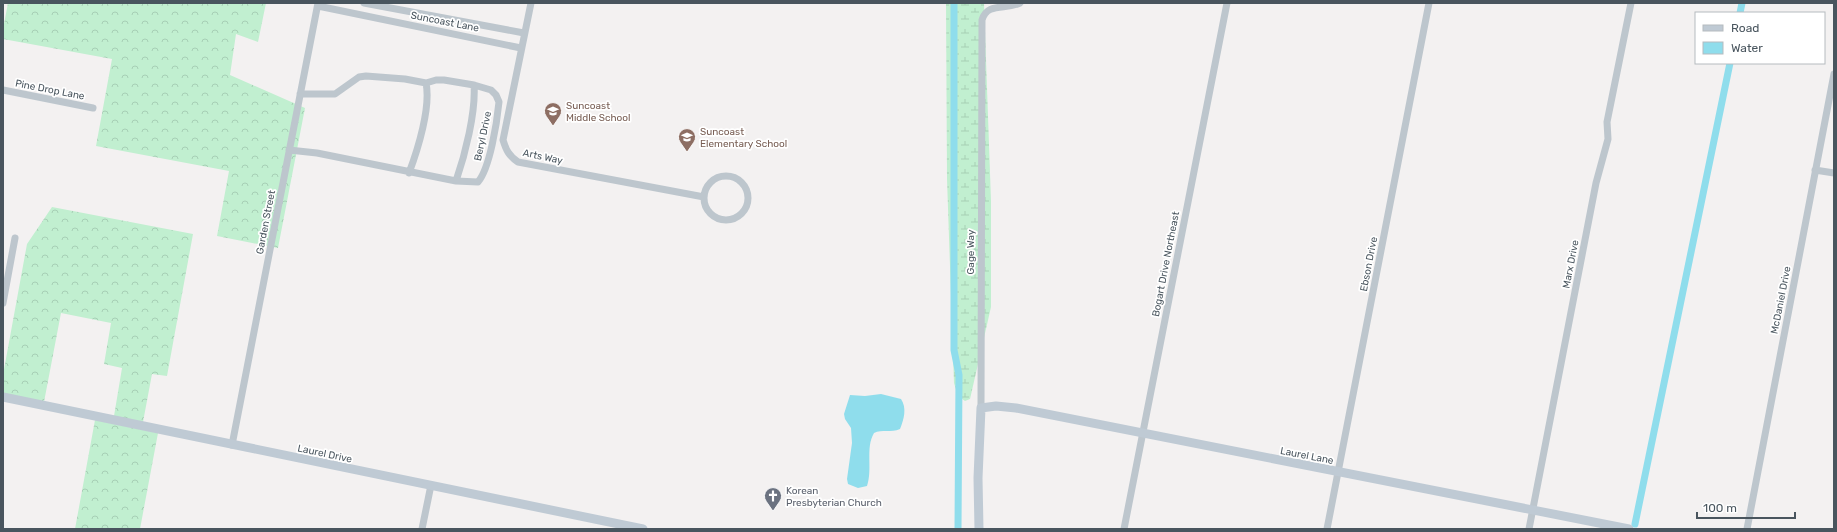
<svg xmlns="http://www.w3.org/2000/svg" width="1837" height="532" font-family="Rubik,sans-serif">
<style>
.forest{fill:url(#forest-crowns)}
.wetland{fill:url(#wetland-marsh)}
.water{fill:#8fddec}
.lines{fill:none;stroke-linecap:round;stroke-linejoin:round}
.canal{stroke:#8fddec;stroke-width:7}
.street{stroke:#bdc6cd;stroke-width:7}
.secondary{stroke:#bfcad4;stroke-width:9}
.labels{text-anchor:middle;stroke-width:3.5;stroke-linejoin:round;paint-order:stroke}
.street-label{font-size:10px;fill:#49555e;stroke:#fff}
.education-label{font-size:10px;fill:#785e54;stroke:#fff;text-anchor:start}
.worship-label{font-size:10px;fill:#5b616d;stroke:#fff;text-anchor:start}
</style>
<defs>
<pattern id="forest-crowns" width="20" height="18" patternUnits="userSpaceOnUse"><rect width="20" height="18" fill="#c1efd0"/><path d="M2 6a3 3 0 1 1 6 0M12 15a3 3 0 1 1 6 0" fill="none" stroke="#a7cfb5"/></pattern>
<pattern id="wetland-marsh" width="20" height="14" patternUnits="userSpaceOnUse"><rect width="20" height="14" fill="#c1efd0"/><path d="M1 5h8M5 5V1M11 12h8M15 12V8" fill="none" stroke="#a7cfb5"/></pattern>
</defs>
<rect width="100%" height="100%" fill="#f3f1f1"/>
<path class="forest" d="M8,3h258l-8,39 -22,-8 -6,41 75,33 -27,140 -61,-12 12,-65 -133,-25 16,-87 -109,-20v-10z
M52,207l141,27 -26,142 -15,-2 -9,48 -29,-6 8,-48 -18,-4 7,-41 -50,-10 -17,89 -41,-9v-18l24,-131z
M95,420l63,13 -18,96h-65z"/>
<path class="wetland" d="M946,3h38l7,198v106l-21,92 -5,2 -7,-5 -4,-13 -7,-204z"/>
<path class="water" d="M881,394l20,5c6,9 3,20 -1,30 -9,4 -18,0 -26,4 -9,15 -1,36 -7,53l-9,2 -10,-4 -1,-5 5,-36 -1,-15 -6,-9 -1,-5 6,-19 15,1z"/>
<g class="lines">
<path class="canal" d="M954,3v347l5,25 -1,154
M1740,13l2,-10
M1635,524l95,-461"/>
<path class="street" d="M364,3l160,30
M531,3l-28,137c3,10 6,16 15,22l186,35
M318,6l203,42
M3,90l90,18
M289,150l28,3 139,28 22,1c12,-14 19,-60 21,-80l-3,-7 -5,-5 -17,-5 -30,-5h-8l-10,3 -21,-4 -39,-3 -7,1 -24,17h-35
M1815,170l19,3
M409,173c9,-24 22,-66 17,-90
M704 198a22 22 0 1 1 44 0a22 22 0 1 1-44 0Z
M456,181c9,-26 20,-69 18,-96
M3,303l12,-65
M981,408l1,-388c5,-18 24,-10 38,-17
M232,445l86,-442
M422,529l9,-44
M1124,529l103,-526
M1327,529l102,-526
M1529,529l67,-346 12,-44 -1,-17 24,-119
M1747,529l87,-455"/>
<path class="secondary" d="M3,397l640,132
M979,529l-1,-51 3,-70 15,-2 20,2 613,121"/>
</g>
<defs>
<g id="school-pin" transform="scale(0.9)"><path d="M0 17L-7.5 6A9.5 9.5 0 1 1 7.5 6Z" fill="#8d6e63" stroke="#fff"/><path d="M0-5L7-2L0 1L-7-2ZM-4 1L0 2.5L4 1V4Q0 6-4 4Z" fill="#fff"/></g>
<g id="church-pin" transform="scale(0.9)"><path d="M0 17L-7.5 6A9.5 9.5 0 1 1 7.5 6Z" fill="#6b7280" stroke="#fff"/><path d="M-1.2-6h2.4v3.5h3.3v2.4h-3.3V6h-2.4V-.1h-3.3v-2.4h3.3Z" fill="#fff"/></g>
</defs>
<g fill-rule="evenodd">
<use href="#school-pin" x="553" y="111"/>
<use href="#school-pin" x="687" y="137"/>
<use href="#church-pin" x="773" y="496"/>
</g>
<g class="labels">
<g class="street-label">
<text transform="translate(445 21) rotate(11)" y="4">Suncoast Lane</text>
<text transform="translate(50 89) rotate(11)" y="4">Pine Drop Lane</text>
<text transform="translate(482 136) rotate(-78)" y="4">Beryl Drive</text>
<text transform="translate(543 156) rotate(12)" y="4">Arts Way</text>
<text transform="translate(265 222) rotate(-79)" y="4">Garden Street</text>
<text transform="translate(970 252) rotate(-90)" y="4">Gage Way</text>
<text transform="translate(1165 264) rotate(-79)" y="4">Bogart Drive Northeast</text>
<text transform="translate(1368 264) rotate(-79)" y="4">Ebson Drive</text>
<text transform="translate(1570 264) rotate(-79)" y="4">Marx Drive</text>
<text transform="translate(1780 300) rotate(-79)" y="4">McDaniel Drive</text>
<text transform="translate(325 453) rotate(12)" y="4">Laurel Drive</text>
<text transform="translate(1307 455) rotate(11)" y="4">Laurel Lane</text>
</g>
<g class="education-label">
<text x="566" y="109">Suncoast<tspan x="566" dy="12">Middle School</tspan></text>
<text x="700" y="135">Suncoast<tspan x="700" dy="12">Elementary School</tspan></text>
</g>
<g class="worship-label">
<text x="786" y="494">Korean<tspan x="786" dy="12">Presbyterian Church</tspan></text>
</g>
</g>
<rect width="1837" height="532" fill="none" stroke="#49555e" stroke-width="8"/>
<rect x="1695" y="12" width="130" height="52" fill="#ffffff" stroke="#b6bbbf"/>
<rect x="1703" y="25" width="20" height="6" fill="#bfcad4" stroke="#b6bbbf"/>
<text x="1731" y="32" font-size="12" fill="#49555e">Road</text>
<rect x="1703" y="42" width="20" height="12" fill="#8fddec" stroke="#b6bbbf"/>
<text x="1731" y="52" font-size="12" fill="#49555e">Water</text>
<path d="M1697 512v6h98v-6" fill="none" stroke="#49555e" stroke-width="2"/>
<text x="1703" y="512" font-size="12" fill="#49555e" stroke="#ffffff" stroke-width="3" paint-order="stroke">100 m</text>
</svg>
